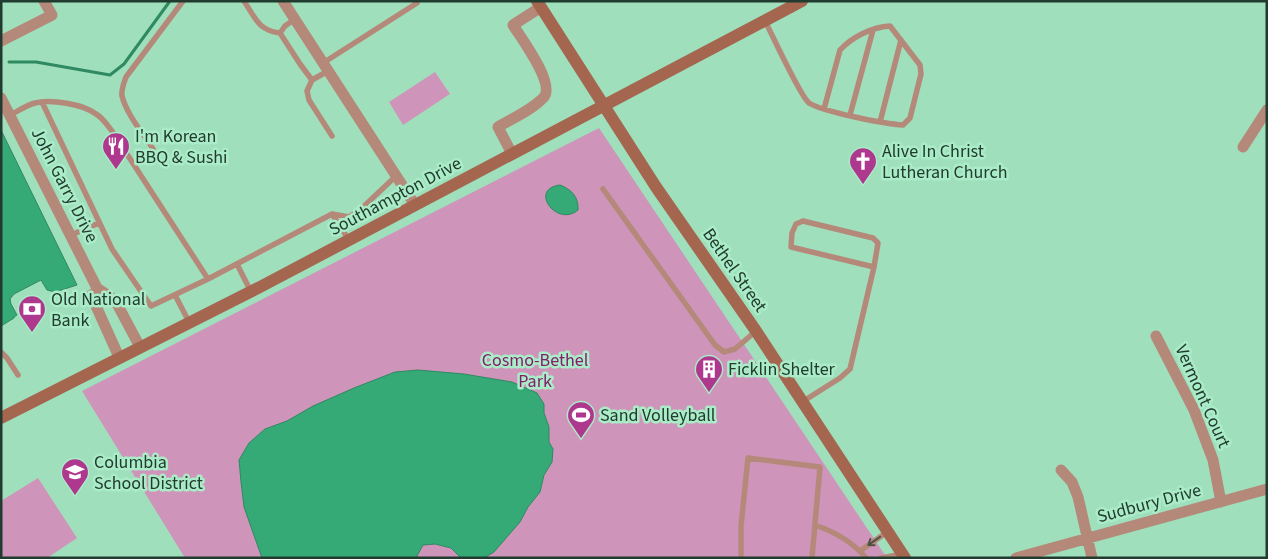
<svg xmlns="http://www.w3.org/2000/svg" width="1268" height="559" font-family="'Source Sans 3',sans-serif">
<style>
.green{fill:#cf94ba}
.water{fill:#35aa77;stroke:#2f8961}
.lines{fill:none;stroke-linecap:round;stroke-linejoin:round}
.stream{stroke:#2f8961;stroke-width:3}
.lane{stroke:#b5897a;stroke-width:5.5}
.street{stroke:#b5897a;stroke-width:11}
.secondary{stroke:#a56650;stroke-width:12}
.oneway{stroke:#4d5245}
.labels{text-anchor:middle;stroke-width:5;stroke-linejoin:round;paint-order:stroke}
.poi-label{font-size:18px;fill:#213b2e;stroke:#abecc8;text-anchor:start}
.street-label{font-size:18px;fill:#213b2e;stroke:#abecc8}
.park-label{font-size:18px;fill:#841e6b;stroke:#abecc8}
</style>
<rect width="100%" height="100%" fill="#9fdfbc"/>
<path class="green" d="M435,72l15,22 -47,31 -14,-23z
M599,128l288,430h-702l-103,-167z
M38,478l39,60 -30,20h-46v-57z"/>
<path class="water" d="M1,130l76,155 -22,7 -8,-2 -6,-10 -27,14 -4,5 1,5 6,11 -3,2v1l-13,8z
M560,185c11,4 19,12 18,25 -21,18 -50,-21 -18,-25z
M418,370l46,4 48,8 25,11 7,11v9l5,14v15l4,7 -1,13 -8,13 -4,17 -12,15 -8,15 -26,30 -10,6h-23l-10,-10 -16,-4 -12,1 -7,13h-154l-18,-51 -3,-25 -2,-22 10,-17 16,-14 22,-8 26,-15 41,-18 41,-16z"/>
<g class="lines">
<path class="stream" d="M9,62h27l74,13 14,-11 46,-63"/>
<path class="lane" d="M244,1c12,18 14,29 36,32
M295,19l-10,7 -5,7 20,31 12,16 16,-9
M765,21c7,13 35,75 44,82 14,9 77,21 94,22l7,-7 11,-44 -1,-9 -30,-39c-18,1 -38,11 -50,24l-16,59
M323,63l94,-60
M312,80l-5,11 2,9 23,36
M10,115c8,-4 17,-10 25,-12 16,-4 48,1 61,11 7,4 11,11 16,17l96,148 -57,27 -39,-57 -70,-147
M850,115l23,-85
M880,122l21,-82
M153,149c-10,-16 -26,-34 -31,-53 -1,-7 2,-13 4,-19l57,-76
M603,189l112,156 9,7 11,-3 21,-18
M332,214l17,26
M71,235l28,-12
M237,264l14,28
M208,279l124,-65 17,3 12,-8 35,-33
M175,295l14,27
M83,297l14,-9
M1,352l6,6 11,17
M802,402l38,-24 10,-9 24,-102 4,-24 -5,-5 -70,-17 -7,3 -4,9 -1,14 83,20
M815,525c20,7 37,16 51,33
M860,551l27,-19
M741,558v-32l7,-68 72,9 -8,91
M881,558l22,-4"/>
<path class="street" d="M283,1l132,204
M1,41l51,-26 -8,-14
M1,98l96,190 -1,18 23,51
M1243,147l24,-37
M512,154l-14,-27c15,-9 34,-17 46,-30 11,-14 -23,-59 -31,-72l28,-18
M97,288l18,12 25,47
M1156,336l38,74 19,50 8,42
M1061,470l11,12 6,15 14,61
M1016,558l251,-69"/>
<path class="secondary" d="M537,1l119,186 100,144 149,227
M1,418l259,-131 542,-286"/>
</g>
<defs><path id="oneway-shaft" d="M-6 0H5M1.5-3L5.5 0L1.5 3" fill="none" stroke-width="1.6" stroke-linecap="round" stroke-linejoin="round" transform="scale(1.25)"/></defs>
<use class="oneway" href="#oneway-shaft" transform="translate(874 541) rotate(145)"/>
<defs>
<g id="restaurant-pin" transform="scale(1.4375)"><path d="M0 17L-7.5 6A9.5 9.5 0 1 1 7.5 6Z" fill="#af388f" stroke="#abecc8"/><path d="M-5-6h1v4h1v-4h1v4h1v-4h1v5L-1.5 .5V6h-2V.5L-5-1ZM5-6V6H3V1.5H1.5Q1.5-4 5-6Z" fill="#fff"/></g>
<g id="church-pin" transform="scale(1.4375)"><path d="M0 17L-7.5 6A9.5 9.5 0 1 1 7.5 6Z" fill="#af388f" stroke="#abecc8"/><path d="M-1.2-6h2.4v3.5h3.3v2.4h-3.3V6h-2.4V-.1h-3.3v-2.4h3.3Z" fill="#fff"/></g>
<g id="bank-pin" transform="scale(1.4375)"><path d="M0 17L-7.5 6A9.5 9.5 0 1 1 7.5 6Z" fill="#af388f" stroke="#abecc8"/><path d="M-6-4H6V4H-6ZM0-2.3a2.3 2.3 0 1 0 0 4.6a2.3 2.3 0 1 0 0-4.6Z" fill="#fff"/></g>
<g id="building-pin" transform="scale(1.4375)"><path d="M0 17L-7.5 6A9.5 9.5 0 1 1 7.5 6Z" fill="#af388f" stroke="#abecc8"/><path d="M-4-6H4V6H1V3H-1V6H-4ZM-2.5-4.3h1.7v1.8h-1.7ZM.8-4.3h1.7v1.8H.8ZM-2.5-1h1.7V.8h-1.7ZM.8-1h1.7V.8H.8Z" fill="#fff"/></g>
<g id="stadium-pin" transform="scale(1.4375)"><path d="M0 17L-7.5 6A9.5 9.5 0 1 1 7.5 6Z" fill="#af388f" stroke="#abecc8"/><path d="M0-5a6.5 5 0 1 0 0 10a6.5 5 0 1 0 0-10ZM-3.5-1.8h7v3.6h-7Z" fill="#fff"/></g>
<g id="school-pin" transform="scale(1.4375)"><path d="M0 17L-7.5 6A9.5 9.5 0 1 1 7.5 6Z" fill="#af388f" stroke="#abecc8"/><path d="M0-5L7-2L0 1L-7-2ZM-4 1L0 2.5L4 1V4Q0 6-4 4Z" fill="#fff"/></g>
</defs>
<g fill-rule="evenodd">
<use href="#restaurant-pin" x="116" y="146"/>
<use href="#church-pin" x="863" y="161"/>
<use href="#bank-pin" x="32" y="309"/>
<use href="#building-pin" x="709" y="369"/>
<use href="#stadium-pin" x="581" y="415"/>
<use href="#school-pin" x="75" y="472"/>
</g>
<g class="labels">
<g class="poi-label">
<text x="135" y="142">I'm Korean<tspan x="135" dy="21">BBQ &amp; Sushi</tspan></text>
<text x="882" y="157">Alive In Christ<tspan x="882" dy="21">Lutheran Church</tspan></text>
<text x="51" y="305">Old National<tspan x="51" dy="21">Bank</tspan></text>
<text x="728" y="375">Ficklin Shelter</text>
<text x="600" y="421">Sand Volleyball</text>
<text x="94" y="468">Columbia<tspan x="94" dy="21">School District</tspan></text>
</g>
<g class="street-label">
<text transform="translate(65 185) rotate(63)" y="6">John Garry Drive</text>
<text transform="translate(395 196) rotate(-28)" y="6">Southampton Drive</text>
<text transform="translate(735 270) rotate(55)" y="6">Bethel Street</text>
<text transform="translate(1203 396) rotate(66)" y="6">Vermont Court</text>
<text transform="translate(1149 503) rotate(-15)" y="6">Sudbury Drive</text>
</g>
<g class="park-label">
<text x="535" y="366">Cosmo-Bethel<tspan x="535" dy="21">Park</tspan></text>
</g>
</g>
<rect width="1268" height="559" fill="none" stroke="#213b2e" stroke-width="5"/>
</svg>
